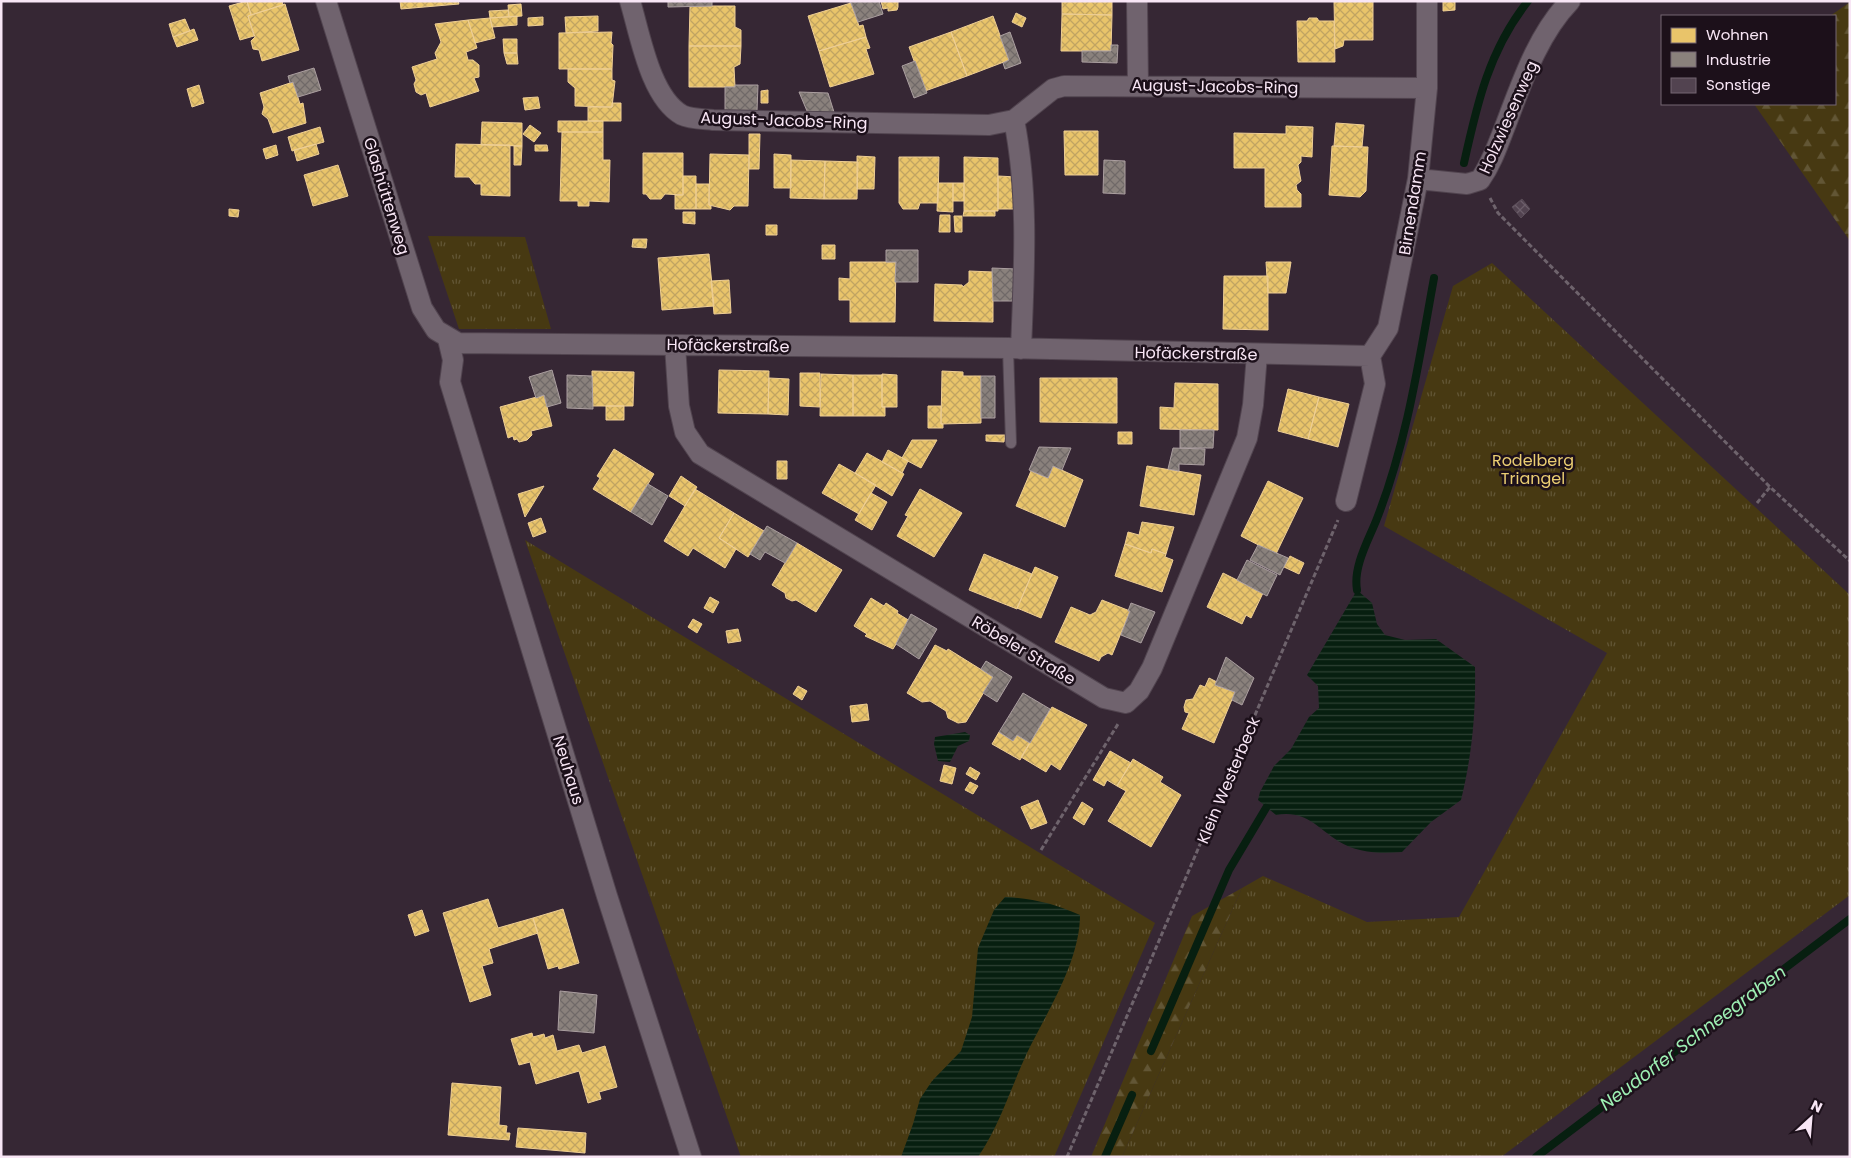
<svg xmlns="http://www.w3.org/2000/svg" width="1851" height="1158" font-family="Poppins,sans-serif">
<style>
.grass{fill:url(#grass-tufts)}
.forest{fill:url(#forest-firs)}
.water{fill:url(#water-rules)}
.homes{fill:url(#homes-cross-hatch);stroke:#eece94}
.industry{fill:url(#industry-cross-hatch);stroke:#ab9fa0}
.lines{fill:none;stroke-linecap:round;stroke-linejoin:round}
.stream{stroke:#071f10;stroke-width:8}
.building{fill:url(#building-cross-hatch);stroke:#594c57}
.lane-casing{stroke:#51444f;stroke-width:12}
.street-casing{stroke:#51444f;stroke-width:22}
.path{stroke:#6e636c;stroke-width:3;stroke-dasharray:5 2.5;stroke-linecap:butt}
.lane{stroke:#70636e;stroke-width:10}
.street{stroke:#70636e;stroke-width:20}
.labels{text-anchor:middle;stroke-width:5;stroke-linejoin:round;paint-order:stroke}
.street-label{font-size:16px;fill:#f8e6f5;stroke:#1c101a}
.park-label{font-size:16px;fill:#eacd72;stroke:#1c101a}
.water-label{font-size:18px;font-style:italic;fill:#9ef0b4;stroke:#1c101a}
</style>
<defs>
<pattern id="grass-tufts" width="24" height="20" patternUnits="userSpaceOnUse" patternTransform="scale(1.25)"><rect width="24" height="20" fill="#473912"/><path d="M3 7l-1-3M5 7V3M7 7l1-3M15 17l-1-3M17 17v-4M19 17l1-3" fill="none" stroke="#625635"/></pattern>
<pattern id="forest-firs" width="22" height="20" patternUnits="userSpaceOnUse" patternTransform="scale(1.25)"><rect width="22" height="20" fill="#473912"/><path d="M5 1l3.5 6h-7zM16 11l3.5 6h-7z" fill="#625635"/></pattern>
<pattern id="water-rules" width="6" height="5" patternUnits="userSpaceOnUse" patternTransform="scale(1.25)"><rect width="6" height="5" fill="#071f10"/><path d="M0 2.5h6" fill="none" stroke="#2c4033"/></pattern>
<pattern id="homes-cross-hatch" width="8" height="8" patternUnits="userSpaceOnUse" patternTransform="scale(1.25)"><rect width="8" height="8" fill="#e9c46a"/><path d="M0 0l8 8M0 8l8-8" fill="none" stroke="#c1a462"/></pattern>
<pattern id="industry-cross-hatch" width="8" height="8" patternUnits="userSpaceOnUse" patternTransform="scale(1.25)"><rect width="8" height="8" fill="#8a817c"/><path d="M0 0l8 8M0 8l8-8" fill="none" stroke="#706968"/></pattern>
<pattern id="building-cross-hatch" width="8" height="8" patternUnits="userSpaceOnUse" patternTransform="scale(1.25)"><rect width="8" height="8" fill="#524350"/><path d="M0 0l8 8M0 8l8-8" fill="none" stroke="#6c5e6a"/></pattern>
</defs>
<rect width="100%" height="100%" fill="#362734"/>
<path class="grass" d="M428,236l97,1 26,92h-92z
M1492,263l358,332v300l-349,262h-379l120,-269 21,-12 104,46 92,-5 148,-264 -223,-127 69,-240z
M525,540l630,383 -101,234h-313z"/>
<path class="forest" d="M1850,2v239l-96,-137h81v-88h-5z
M1242,888l-120,269h-31l101,-241z"/>
<path class="water" d="M1357,590l15,13 5,21 8,11 20,5 31,-1 39,28c1,46 -3,88 -14,133l-30,22 -29,30c-21,2 -45,1 -64,-11 -22,-14 -32,-31 -62,-26l-18,-15 2,-8 14,-26 17,-17 18,-32 10,-9 -1,-22 -11,-11z
M965,732l5,3 -1,6 -11,5 -8,16 -12,-1 -4,-17 1,-7z
M1005,897c27,1 51,7 75,18 0,46 -33,97 -53,138 -16,34 -27,72 -49,104h-77l12,-33 7,-25 12,-18 29,-30 11,-34 6,-69 16,-38z"/>
<path class="homes" d="M247,1h35l1,4 -32,10z
M247,1l4,14 -3,1 6,20 -14,4 -11,-34z
M400,1h58l1,3 -58,5z
M881,1h17v6l-1,3 -9,1v-3l-5,1z
M1062,1h50v14l-50,-1z
M1334,1h39v39h-29l-1,6 -8,3z
M1443,1h12v9l-12,1z
M851,3l8,23 4,-1 3,12 -47,14 -11,-35z
M285,4l14,46 -37,11 -3,-11 -6,-1 -2,-8 4,-4 -7,-21z
M521,4l1,12 -13,1 -1,-12z
M690,6h45v21l6,3v16h-52z
M508,10l1,7 -19,1 -1,-7z
M1016,13l10,5 -4,9 -10,-5z
M1062,14l50,1 -1,36h-50z
M517,16v9l-25,2 -2,-9z
M598,16v15l-32,2 -1,-16z
M993,16l16,44 -42,16 -16,-44z
M543,17v8l-15,1v-8z
M490,18l5,20 -20,5 -7,-23z
M1309,18h8l2,3h15l1,41h-37l-1,-41h10z
M185,19l5,12 -17,6 -4,-13z
M468,20l9,28 -11,4 2,8h5l6,5v12l-5,1 5,13 -49,16 -4,-14 -5,2 -5,-3 -2,-8 2,-4 -4,-13 25,-8 -2,-6 6,-11 -6,-18z
M194,29l4,11 -21,7 -4,-10z
M612,32l-1,11 2,2 -1,24h-53v-36z
M951,32l16,44 -42,15 -16,-44z
M866,37l4,11 -4,1 8,25 -44,13 -11,-36z
M503,39h14v14h-13z
M689,46h52l-1,18 -6,3 1,20h-46z
M504,53h13l1,11h-11z
M568,69h44v11l3,1 -3,26 -37,-1v-18l-7,-6z
M293,82l7,22 3,-1 3,20 -33,10 -5,-14 -6,-5 2,-7 -4,-14z
M199,85l5,18 -12,4 -5,-18z
M768,90v13h-7v-12z
M538,97l2,11 -15,2 -2,-12z
M612,103h9v18h-33v-14h24z
M558,121h45v11h-45z
M482,122l40,1v23l-41,-1z
M1336,123l28,2 -2,22 -28,-1z
M530,125l11,8 -7,9 -11,-8z
M1286,126l27,1 -1,30 -11,-1v6l-3,3 3,16 -5,4 1,5 4,4v13h-36v-39h-31v-35l52,1z
M320,127l4,15 -32,9 -4,-14z
M1064,131h34v44h-33z
M562,132h41v28h7l-1,42 -20,-1v5h-11v-5h-18z
M749,134h11l-1,35h-10z
M316,144l3,10 -22,7 -3,-11z
M456,144l54,1v51l-29,-1v-11h-6l-6,-7h-14z
M276,145l2,10 -12,4 -3,-10z
M535,145h12l1,6h-13z
M514,146h8l-1,19h-7z
M1332,146l36,1 -2,44 -6,6 -31,-2z
M643,153h40v42l-18,-1 -4,5h-11l-4,-5h-3z
M710,154l39,1 -1,51h-14l-4,4 -21,-5z
M774,154l17,1v33h-17z
M857,156l18,1 -1,32h-17z
M899,157h40l-1,46h-18l-2,6h-15l-4,-6z
M964,157l34,1v53h-34z
M791,160l34,1 -1,38 -34,-1z
M825,161l33,1 -1,37h-33z
M338,165l10,31 -35,10 -9,-31z
M683,176h13v33h-21v-14h8z
M998,176l19,1v32h-19z
M938,183h15v29l-16,-1z
M953,183h11v18h-11z
M696,184h13v21l2,1v3h-15z
M229,209l10,1 -1,7 -9,-1z
M964,211h31v5h-32z
M683,212h12v12l-12,-1z
M940,215h10v17h-11z
M954,216h8v16h-7z
M766,225h11v10h-11z
M633,239h14l-1,9 -14,-1z
M822,245h13v14h-13z
M709,254l5,52 -52,4 -4,-52z
M850,262h46l-1,60h-45v-22h-11v-22l11,1z
M1266,262h25l-5,31h-18z
M969,271l24,1v50l-59,-1 1,-37 27,1 1,2 6,-5z
M1224,276h44v54l-45,-1z
M729,280l2,33 -17,1 -3,-33z
M719,370l50,1 -1,43 -50,-1z
M592,371l42,1 -1,34h-41z
M942,371l21,1v4h18v47l-40,1z
M800,373h20v34l-20,-1z
M821,374l32,1v41h-33z
M882,374l15,1v32h-15z
M853,375h29v32h3v9h-32z
M769,378l20,1 -1,36 -20,-1z
M1040,378h77v45l-77,-1z
M1175,383l43,1v46l-58,-1v-22l14,1z
M1288,389l31,8 -11,42 -30,-8z
M544,395l8,31 -21,5 1,4 -5,5 -8,2 -2,-3 -3,1 -1,-4 -5,2 -8,-31z
M1319,397l30,7 -11,43 -30,-8z
M606,406h18v14h-18z
M928,406h13v18h2v4h-15z
M1118,432h14v12h-14z
M986,435h19l-1,7 -18,-1z
M912,440h25l-16,28 -19,-10z
M614,449l40,25 -23,38 -38,-23 7,-11 -3,-2z
M888,450l20,11 -6,12 -20,-11z
M867,453l37,21 -12,22 -37,-23z
M777,461h10v18h-10z
M839,464l37,21 -17,29 -37,-21z
M1053,466l30,14 -18,47 -49,-21 15,-35 17,7z
M1147,466l54,9 -7,40 -54,-9z
M681,476l16,11 -12,19 -16,-10z
M1268,481l35,17 -27,56 -35,-18z
M544,486l-19,31 -7,-23z
M695,489l39,24 -15,25 17,11 -11,19 -32,-20 -5,8 -24,-15z
M920,489l42,24 -28,44 -37,-21 11,-20 -3,-1z
M871,493l16,9 -15,28 -17,-10z
M734,513l30,18 -16,26 -29,-19z
M541,518l5,14 -13,5 -5,-14z
M1142,522l32,5 -8,27 -14,-5 -1,4 -26,-9 3,-12 11,3z
M797,543l45,27 -26,42 -20,-12 -4,1 -6,-3 -1,-5 -13,-8z
M1125,544l26,9 1,-4 14,5 -1,3 8,3 -11,32 -47,-16z
M984,554l48,20 -15,35 -48,-19z
M1290,556l14,7 -5,11 -15,-7z
M1035,567l23,10 -17,41 -24,-10z
M1223,573l40,20 -12,25 -5,-3 -4,9 -35,-17z
M710,597l9,5 -6,11 -9,-5z
M871,598l13,8 2,-3 12,8 -1,2 13,8 -17,28 -28,-13 2,-2 -13,-8z
M1102,600l28,11 -18,44 -4,-2 -7,4 -2,4 -44,-19 16,-35 19,8 6,-3z
M693,619l9,5 -5,9 -9,-6z
M738,629l3,12 -13,2 -2,-12z
M935,645l12,6 1,-2 45,28 -27,45 -8,1 -10,-5 -2,-7 -16,-10 -8,1 -15,-9z
M1209,678l8,4 -2,3 20,7 -21,51 -32,-14 7,-16 -4,-1 -1,-5 2,-7 7,-1 7,-14 5,2z
M798,686l9,5 -5,9 -9,-6z
M867,704l2,16 -17,2 -2,-16z
M1052,707l35,18 -27,45 -9,-6 -5,8 -25,-15z
M999,732l14,9 4,-6 13,8 -10,17 -28,-16z
M1110,751l21,12 -14,23 -10,-6 -3,6 -11,-6z
M1133,759l30,18 -3,5 21,13 -30,52 -43,-26 18,-30 -9,-5z
M944,765l12,3 -4,16 -12,-3z
M970,767l10,6 -4,7 -10,-6z
M970,782l8,4 -5,8 -8,-4z
M1038,800l9,23 -16,6 -10,-22z
M1082,802l11,7 -9,16 -11,-7z
M488,899l10,29 35,-10 5,15 -49,16 4,14 -11,3 9,29 -21,7 -27,-89z
M563,909l16,54 -20,6 -1,-3 -10,3 -15,-51z
M422,910l7,21 -14,5 -7,-21z
M532,1033l1,4 11,-3 1,4 8,-3 4,16 22,-6 3,8 23,-7 12,41 -18,5 2,7 -13,4 -9,-32 -43,13 -6,-22 -11,3 -8,-26z
M452,1083l49,4 -2,38 8,1 -1,7h4l-1,7 -61,-5z
M518,1128l68,5 -1,20 -69,-6z"/>
<path class="industry" d="M668,1h44v5l-44,1z
M848,1h31l4,13 -25,8 -7,-19z
M1010,32l11,31 -16,6 -2,-6 6,-3 -9,-24z
M1111,45h7l-1,18 -35,-1v-11h29z
M915,61l12,32 -13,5 -12,-32z
M314,68l7,22 -23,7 -5,-15 -3,1 -2,-7z
M735,85h23l-1,26h-32v-24h10z
M799,92l29,1 6,19 -27,-1z
M1104,160l21,1v33l-22,-1z
M886,250h32v32h-23l1,-20h-10z
M992,268l24,1 -1,32h-22z
M552,370l9,33 -14,4 -3,-12 -8,3 -7,-21z
M567,375l25,1 1,33 -26,-1z
M981,376h14v42h-14z
M1180,430h34l-1,18h-33z
M1039,447l32,1 -9,22 -9,-4 -5,12 -19,-8z
M1173,448l32,1 -1,16 -25,-1v7l-11,-2z
M648,484l20,12 -16,29 -21,-13z
M767,526l30,17 -12,20 -20,-11 -5,8 -10,-6z
M1258,545l30,13 -8,17 -30,-15z
M1247,560l30,15 -10,21 -30,-16z
M1131,603l24,9 -14,31 -20,-8 9,-24h-2z
M911,614l26,15 -18,30 -23,-15z
M1226,657l28,21 -12,27 -10,-5 3,-8 -20,-7z
M986,661l26,16 -15,25 -14,-9 10,-16 -12,-8z
M1023,693l27,16 -20,34 -13,-8 -4,6 -14,-9z
M560,991l37,4 -3,38 -36,-3z"/>
<g class="lines">
<path class="stream" d="M1464,163c13,-59 25,-113 64,-162
M1357,590c-4,-23 11,-49 19,-69 31,-78 43,-161 58,-243
M1151,1051l78,-181 37,-62
M1105,1157l27,-62
M1536,1157l314,-238"/>
</g>
<path class="building" d="M1522,199l8,10 -9,9 -9,-11z"/>
<g class="lines">
<g class="lane-casing">
<path id="lane" d="M1008,348l3,95"/>
</g>
<g class="street-casing">
<path id="street" d="M326,1l96,307 14,22 22,13 550,5 362,8
M630,1c10,33 20,96 52,114 8,4 22,4 31,5l276,5 25,-5 39,-31 11,-3 363,2
M1137,1l1,85
M1014,120c15,75 10,153 7,229
M1418,179l49,5 13,-4c12,-17 18,-36 26,-56 16,-42 32,-90 64,-123
M448,339l5,21 -3,22 157,514 84,261
M675,345l4,61 6,26 15,22 404,244 22,5 13,-12 13,-23 95,-230 6,-33 4,-51
M1346,501l29,-117 -5,-28 18,-28 30,-149 9,-91v-87"/>
</g>
<path class="path" d="M1490,198l8,15 272,274 80,74
M1757,503l13,-16
M1041,850l77,-126
M1067,1157l271,-637"/>
<use href="#lane" class="lane"/>
<use href="#street" class="street"/>
</g>
<g class="labels">
<g class="street-label">
<text transform="translate(1215 86) rotate(1)" y="6">August-Jacobs-Ring</text>
<text transform="translate(1508 117) rotate(-66)" y="6">Holzwiesenweg</text>
<text transform="translate(784 120) rotate(2)" y="6">August-Jacobs-Ring</text>
<text transform="translate(387 196) rotate(73)" y="6">Glashüttenweg</text>
<text transform="translate(1412 203) rotate(-81)" y="6">Birnendamm</text>
<text transform="translate(728 345) rotate(1)" y="6">Hofäckerstraße</text>
<text transform="translate(1196 353) rotate(1)" y="6">Hofäckerstraße</text>
<text transform="translate(1024 650) rotate(31)" y="6">Röbeler Straße</text>
<text transform="translate(569 770) rotate(73)" y="6">Neuhaus</text>
<text transform="translate(1228 780) rotate(-67)" y="6">Klein Westerbeck</text>
</g>
<g class="park-label">
<text x="1533" y="466">Rodelberg<tspan x="1533" dy="18">Triangel</tspan></text>
</g>
<g class="water-label">
<text transform="translate(1693 1038) rotate(-37)" y="6">Neudorfer Schneegraben</text>
</g>
</g>
<rect width="1851" height="1158" fill="none" stroke="#f8e6f5" stroke-width="5"/>
<rect x="1661" y="15" width="175" height="90" fill="#1c101a" stroke="#746672"/>
<rect x="1671" y="28" width="25" height="15" fill="#e9c46a" stroke="#746672"/>
<text x="1706" y="40" font-size="15" fill="#f8e6f5">Wohnen</text>
<rect x="1671" y="52" width="25" height="15" fill="#8a817c" stroke="#746672"/>
<text x="1706" y="65" font-size="15" fill="#f8e6f5">Industrie</text>
<rect x="1671" y="78" width="25" height="15" fill="#524350" stroke="#746672"/>
<text x="1706" y="90" font-size="15" fill="#f8e6f5">Sonstige</text>
<g transform="translate(1811 1118) rotate(26)" stroke="#1c101a" stroke-width="4" paint-order="stroke">
<path d="M0-4L9 19L0 12L-9 19Z" fill="#f8e6f5"/>
<text y="-8" font-size="14" font-weight="bold" text-anchor="middle" fill="#f8e6f5">N</text>
</g>
</svg>
